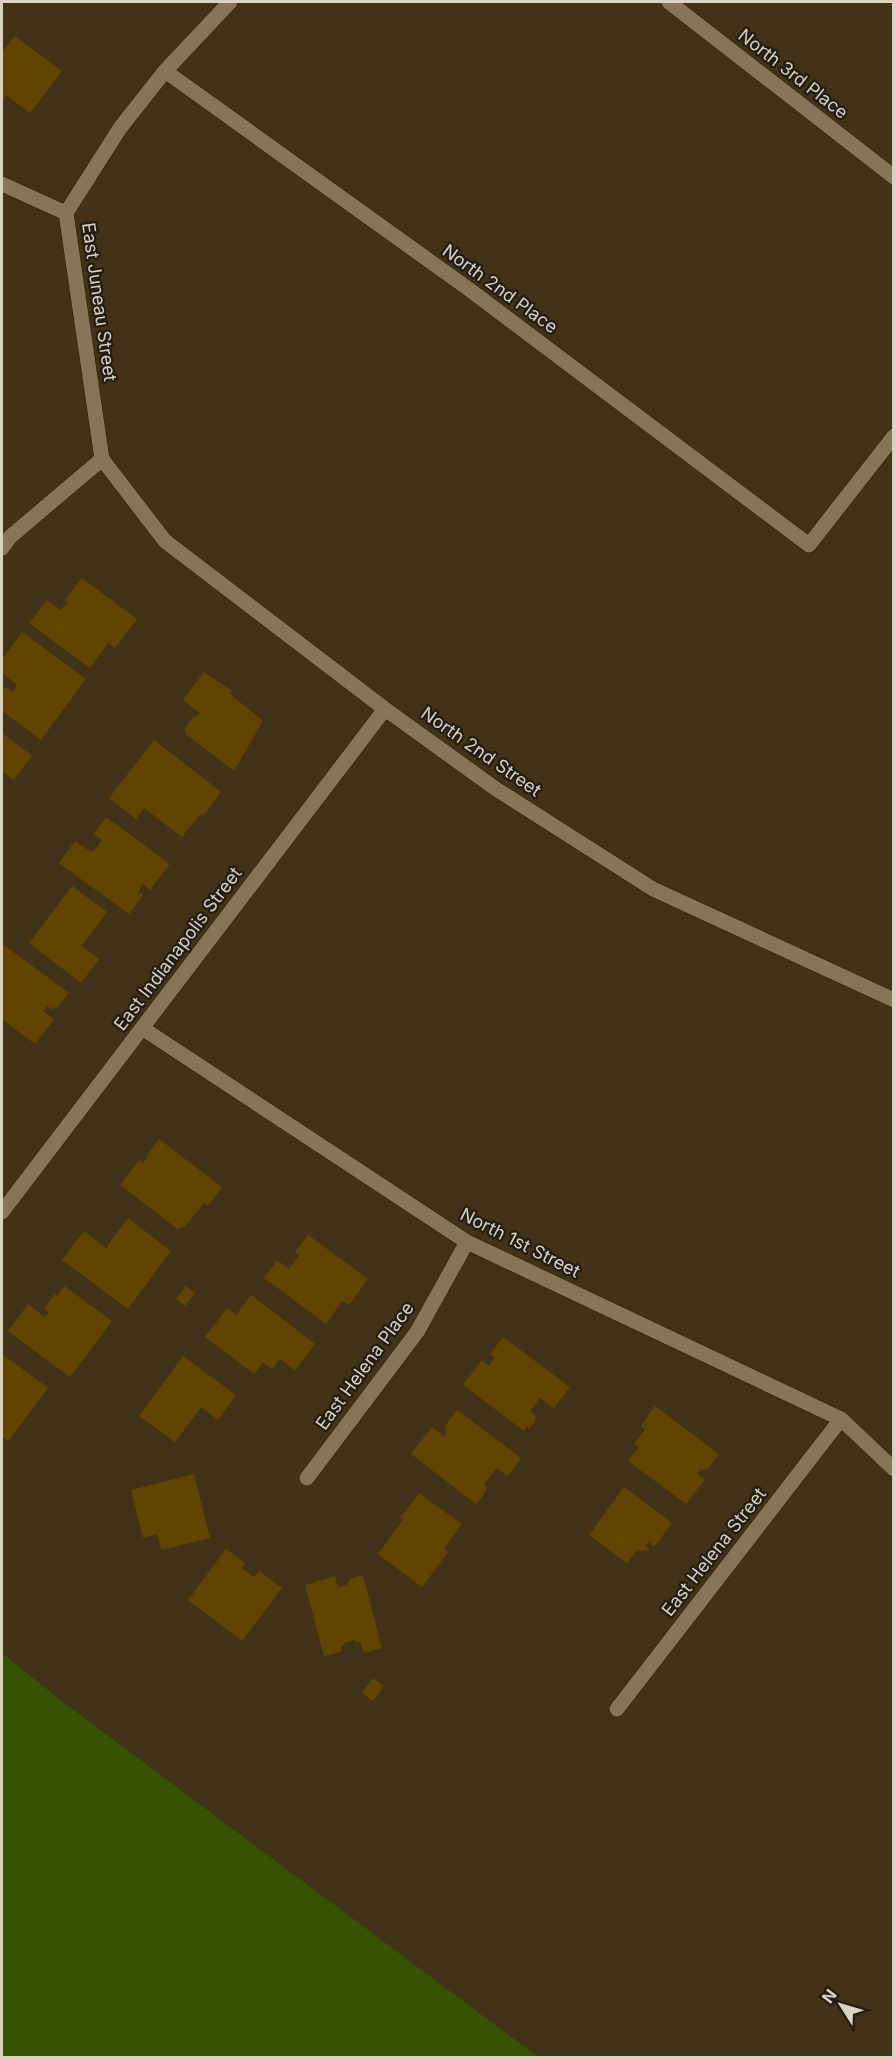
<svg xmlns="http://www.w3.org/2000/svg" width="895" height="2059" font-family="Inter,sans-serif">
<style>
.green{fill:#365303}
.building{fill:#614400}
.lines{fill:none;stroke-linecap:round;stroke-linejoin:round}
.street-casing{stroke:#281a00;stroke-width:16}
.street{stroke:#867558;stroke-width:15}
.labels{text-anchor:middle;stroke-width:4.5;stroke-linejoin:round;paint-order:stroke}
.street-label{font-size:18px;fill:#dad1c1;stroke:#231c10}
</style>
<rect width="100%" height="100%" fill="#423318"/>
<path class="green" d="M2,1653l57,46 479,358h-536z"/>
<path class="building" d="M15,36l47,35 -32,42 -24,-18 -4,6v-49z
M82,578l55,41 -22,29 -7,-5 -18,25 -61,-45 18,-23 14,10 7,-8 -3,-2z
M22,632l64,47 -45,61 -39,-29v-20l3,-4 8,5 4,-7 -15,-12v-14z
M204,672l28,19 -2,3 33,27 -29,50 -48,-37 -1,-6 8,-11h3l4,-4 -17,-13z
M2,733l30,23 -19,24 -11,-9z
M154,740l67,52 -18,24 -3,-2 -18,23 -38,-29 -8,11 -27,-21z
M106,817l64,47 -20,26 -8,-6 -3,8 4,3 -14,19 -70,-51 16,-22 16,11 3,-1 8,-11 -8,-6z
M72,886l35,26 -25,34 17,13 -18,24 -52,-40z
M4,945l65,48 -12,15 -3,-1 -2,3 -5,-4 -4,5 11,8 -19,25 -33,-25v-71z
M159,1139l63,48 -14,19 -4,-3 -20,25 -5,-1v3l-59,-45 19,-25 4,3 5,-7 -1,-1z
M128,1218l43,33 -43,58 -66,-49 22,-29 22,17z
M308,1235l60,44 -19,26 -7,-4 -16,23 -62,-46 13,-18 12,9 10,-14 -4,-3z
M64,1286l48,35 -42,56 -62,-46 20,-27 17,13 4,-5 -5,-3 11,-15 2,2z
M186,1286l9,7 -10,13 -9,-7z
M251,1295l64,49 -20,26 -15,-11 -8,10 -9,-7 -9,12 -49,-37 22,-29 9,7z
M503,1337l67,50 -16,21 -14,-10 -10,13 6,5 -2,3 2,1 -7,9 -2,-2 -3,4 -61,-46 19,-25 7,6 6,-9 -5,-3z
M2,1354l45,33 -1,4 -38,50 -6,-4z
M183,1356l53,39 -18,25 -17,-13 -26,35 -36,-26z
M655,1406l64,48 -12,16 -2,-2 -2,3 -2,-2 -4,5 8,5 -19,25 -58,-43 11,-14 -5,-3 11,-15 -4,-3z
M457,1410l64,48 -13,18 -11,-8 -13,16 3,6 -11,14 -65,-50 21,-27 12,10 3,-4 -3,-2 3,-3 -2,-2z
M194,1474l16,64 -49,12 -4,-16 -14,4 -12,-48z
M624,1487l48,36 -18,24 -6,-5 -3,4 5,4 -10,1 -2,-2 -11,14 -38,-28z
M419,1493l43,31 -18,25 4,3 -26,35 -44,-33 25,-34 -3,-2z
M226,1549l19,14 -4,5 13,9 5,-6 23,17 -40,53 -54,-41z
M363,1575l19,73 -18,5 -4,-12 -4,2 -1,-3 -11,3v2l-3,1v6l-17,4 -19,-71 30,-9 3,12 9,-3 3,-6z
M373,1678l11,8 -11,15 -11,-8z"/>
<g class="lines">
<g class="street-casing">
<path id="street" d="M669,2l225,175
M165,71l305,219 339,255 85,-109
M2,184l64,29
M102,459l63,82 220,168 111,80 157,100 241,111
M2,548l8,-11 92,-78 -36,-246 54,-85 45,-57 65,-69
M142,1028l325,214 374,177 53,50
M2,1212l383,-503
M307,1478l110,-146 50,-90
M617,1709l224,-290"/>
</g>
<use href="#street" class="street"/>
</g>
<g class="labels">
<g class="street-label">
<text transform="translate(793 74) rotate(38)" y="6">North 3rd Place</text>
<text transform="translate(500 289) rotate(36)" y="6">North 2nd Place</text>
<text transform="translate(99 302) rotate(82)" y="6">East Juneau Street</text>
<text transform="translate(481 752) rotate(35)" y="6">North 2nd Street</text>
<text transform="translate(178 949) rotate(-53)" y="6">East Indianapolis Street</text>
<text transform="translate(520 1243) rotate(27)" y="6">North 1st Street</text>
<text transform="translate(365 1366) rotate(-54)" y="6">East Helena Place</text>
<text transform="translate(714 1552) rotate(-52)" y="6">East Helena Street</text>
</g>
</g>
<rect width="895" height="2059" fill="none" stroke="#dad1c1" stroke-width="6"/>
<g transform="translate(841 2005) rotate(307)" stroke="#231c10" stroke-width="4.5" paint-order="stroke">
<path d="M0-4.5L10 22L0 15L-10 22Z" fill="#dad1c1"/>
<text y="-9" font-size="16" font-weight="bold" text-anchor="middle" fill="#dad1c1">N</text>
</g>
</svg>
